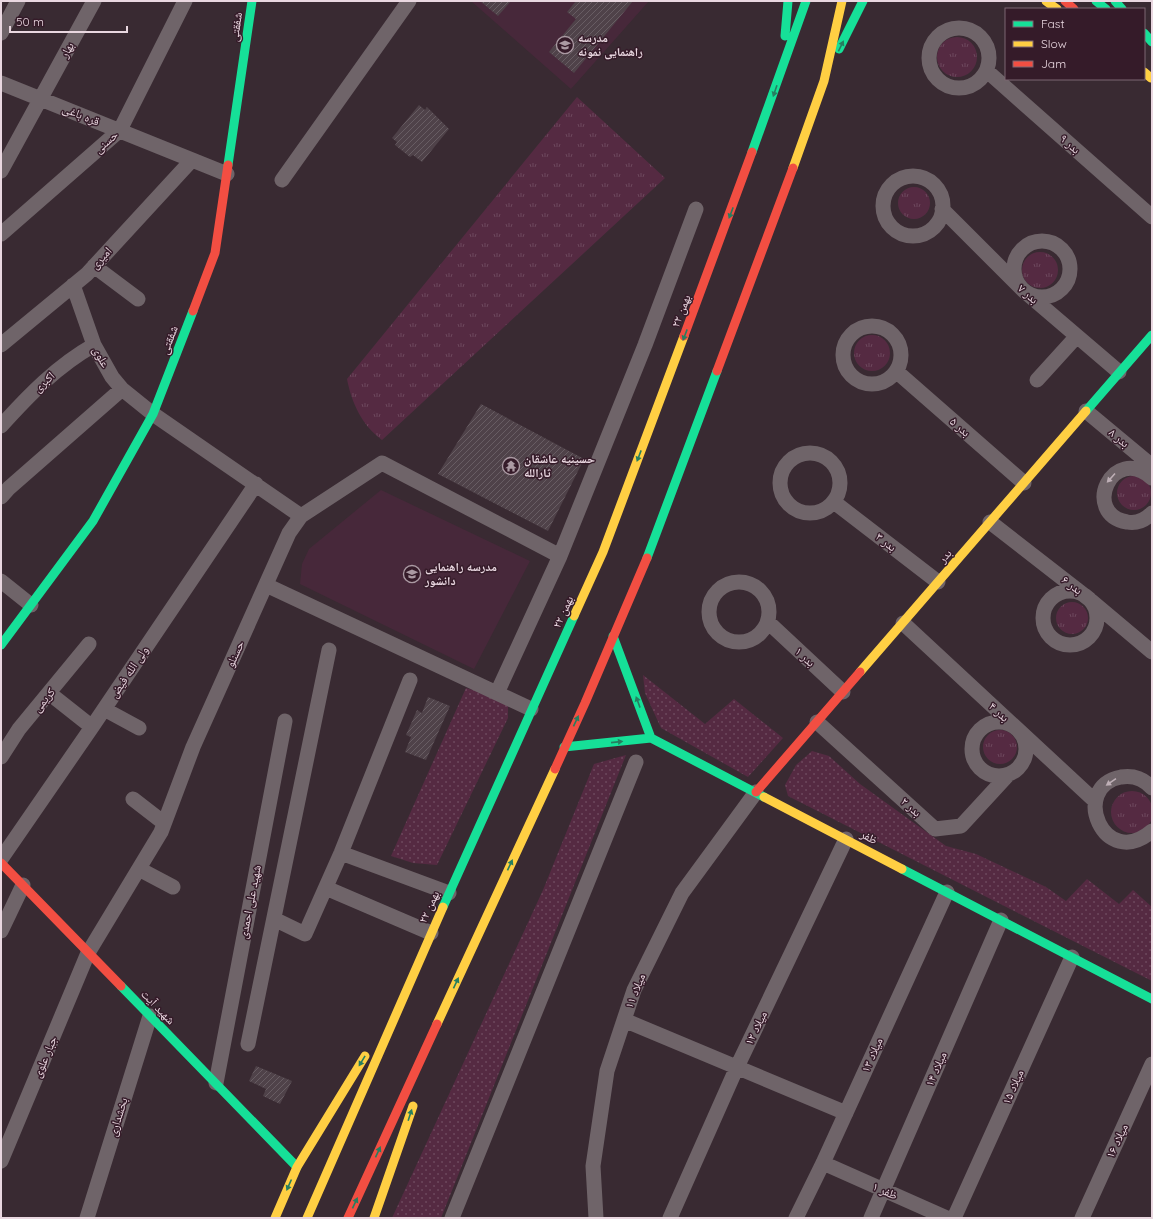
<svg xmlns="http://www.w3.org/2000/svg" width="1153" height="1219" font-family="Quicksand,'Noto Naskh Arabic',sans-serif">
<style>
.built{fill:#47283a}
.grass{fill:url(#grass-tufts)}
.park{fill:url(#park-dots)}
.building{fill:url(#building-hatch)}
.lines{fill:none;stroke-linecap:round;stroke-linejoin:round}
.street{stroke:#6f6469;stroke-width:15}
.fast{stroke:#16e098;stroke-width:9}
.slow{stroke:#ffcf43;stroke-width:9}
.jam{stroke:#f24e42;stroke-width:9}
.oneway{fill:#267e60}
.oneway2{fill:#beafb6}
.labels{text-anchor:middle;stroke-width:3;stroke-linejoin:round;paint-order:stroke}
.street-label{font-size:12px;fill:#e9d7e0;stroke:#351b29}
.poi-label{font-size:12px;font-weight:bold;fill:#e9d7e0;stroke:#351b29;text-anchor:start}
</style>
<defs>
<pattern id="grass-tufts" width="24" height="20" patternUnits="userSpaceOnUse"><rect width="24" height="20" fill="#552a42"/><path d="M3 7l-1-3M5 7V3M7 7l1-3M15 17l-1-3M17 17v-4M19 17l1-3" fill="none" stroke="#6d485d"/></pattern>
<pattern id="park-dots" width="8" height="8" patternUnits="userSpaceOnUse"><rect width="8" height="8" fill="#552a42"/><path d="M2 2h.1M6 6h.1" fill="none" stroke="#6d485d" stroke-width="1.8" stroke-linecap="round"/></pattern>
<pattern id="building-hatch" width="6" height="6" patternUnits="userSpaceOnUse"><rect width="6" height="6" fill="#4f4249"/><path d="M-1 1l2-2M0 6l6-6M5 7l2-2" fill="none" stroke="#685d63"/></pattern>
</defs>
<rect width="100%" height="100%" fill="#392a32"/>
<path class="built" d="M471,1h178l-78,88z
M381,490l149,71 -56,108 -174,-85 2,-20 7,-15z"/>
<path class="grass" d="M937 57a20 20 0 1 1 40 0a20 20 0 1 1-40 0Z
M577,97l88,81 -283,262c-20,-15 -30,-36 -35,-61z
M898 203a16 16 0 1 1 32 0a16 16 0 1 1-32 0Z
M1022 270a18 18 0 1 1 36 0a18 18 0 1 1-36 0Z
M854 353a18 18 0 1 1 36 0a18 18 0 1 1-36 0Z
M1117 493a17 17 0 1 1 34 0a17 17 0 1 1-34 0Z
M1056 618a16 16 0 1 1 32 0a16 16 0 1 1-32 0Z
M983 747a17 17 0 1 1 34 0a17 17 0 1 1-34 0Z
M1111 812a21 21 0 1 1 42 0a21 21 0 1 1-42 0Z"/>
<path class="park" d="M643,675l62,49 29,-25 49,39 -35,39 -87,-49 -16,-35z
M466,688l14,4 28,14v12l-71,147 -24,-2 -22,-7z
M812,751l17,5 31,28 86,62 30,8 70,33 20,14 21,-22 32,25 14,-14 19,17v74l-364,-185 -3,-11 11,-20z
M626,755l-185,463h-49l151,-328 51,-126z"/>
<path class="building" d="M480,1h31l-13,15z
M576,1h57l-59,72 -25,-21 27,-33 -9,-7z
M419,105l6,5 2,-3 22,22 -27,33 -9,-7 -3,2 -15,-12 2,-3 -5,-4z
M481,404l103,55 -36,72 -110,-57z
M428,697l22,9 -24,54 -21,-8 6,-15 -5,-2 11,-25 5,3z
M256,1066l36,15 -12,23 -17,-8 3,-7 -17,-8z"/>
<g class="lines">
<path class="street" d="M929 58a30 30 0 1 1 60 0a30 30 0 1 1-60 0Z
M1,33l17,-32
M987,71l165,146
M1,83l226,91
M1,171l93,-170
M883 206a30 30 0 1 1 60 0a30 30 0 1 1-60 0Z
M282,180l127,-179
M942,209l81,81 96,82
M1,234l119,-104 65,-129
M1014 269a28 28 0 1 1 56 0a28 28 0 1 1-56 0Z
M94,266l44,33
M843 355a29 29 0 1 1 58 0a29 29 0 1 1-58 0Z
M1,345l86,-71 104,-113
M896,371l128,112
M1037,380l40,-44
M1086,411l66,55
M1,426c28,-31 56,-60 93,-81
M780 483a30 30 0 1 1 60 0a30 30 0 1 1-60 0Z
M1152,478c-40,-35 -71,36 -25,44 10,2 18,-2 25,-9
M1,497l8,-9 113,-99
M834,502l104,80
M301,516l81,-53 178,93
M990,522l99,77 63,53
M1,581l30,24
M709 612a30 30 0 1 1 60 0a30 30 0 1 1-60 0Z
M266,585l265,124
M1043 618a27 27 0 1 1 54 0a27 27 0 1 1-54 0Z
M768,622l75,70
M903,623l192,178
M49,693l43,34
M497,693l63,-137 85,-211 51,-136
M104,709l35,19
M972 749a27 27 0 1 1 54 0a27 27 0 1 1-54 0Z
M817,722l118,107 26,-3 46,-50
M1,757l18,-28 70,-85
M1152,788c-8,-9 -19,-13 -31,-11 -52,10 -17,95 31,54
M133,799l31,24
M341,853l108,40
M1,859l91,-132 164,-243
M139,869l34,18
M326,888l105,45
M274,919l31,15 36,-81 69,-173
M1,931l22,-46
M624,1020l222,93
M248,1044l81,-394
M216,1083l69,-362
M1,1161l87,-208 73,-121 32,-85 96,-214 12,-17 -148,-102 -31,-25 -10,-12 -18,-32 -21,-60
M823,1163l124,55
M87,1218l63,-202
M452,1218l184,-456
M596,1218l-3,-52 14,-95 27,-81 48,-97 74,-101
M670,1218l67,-151 109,-228
M796,1218l27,-55 124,-271
M871,1218l130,-298
M954,1218l118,-261
M1082,1218l70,-154"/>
<path class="fast" d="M1096,1l10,8
M1115,1l7,8
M1144,33l8,9
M785,36l3,-35
M839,49l24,-48
M752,152l54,-151
M228,165l24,-164
M1086,411l66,-76
M647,558l70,-187
M613,636l38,102
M1,645l92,-124 60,-107 40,-103
M564,747l87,-9 113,59
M902,869l250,130
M443,907l131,-291
M121,986l176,181"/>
<path class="slow" d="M1046,1l11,8
M1144,72l7,6
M793,168l31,-87 18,-80
M574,616l29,-64 81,-216
M860,672l226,-261
M764,797l138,72
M437,1024l118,-255
M275,1218l22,-51 68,-111
M307,1218l136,-311
M374,1218l39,-112"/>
<path class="jam" d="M1065,1l9,8
M193,311l22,-58 13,-88
M684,336l68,-184
M717,371l76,-203
M555,769l30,-66 62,-145
M756,792l104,-120
M1,863l120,123
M348,1218l89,-194"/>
</g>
<defs><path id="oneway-solid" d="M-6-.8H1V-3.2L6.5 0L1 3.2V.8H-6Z"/></defs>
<g class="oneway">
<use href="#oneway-solid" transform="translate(841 46) rotate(-64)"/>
<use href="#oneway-solid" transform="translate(775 91) rotate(109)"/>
<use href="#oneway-solid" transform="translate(731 213) rotate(111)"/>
<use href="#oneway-solid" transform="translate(685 335) rotate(111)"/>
<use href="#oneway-solid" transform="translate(639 456) rotate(111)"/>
<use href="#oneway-solid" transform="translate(638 702) rotate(-110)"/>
<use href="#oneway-solid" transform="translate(576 721) rotate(-65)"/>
<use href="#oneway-solid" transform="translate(617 742) rotate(-6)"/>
<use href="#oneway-solid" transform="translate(510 865) rotate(-65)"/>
<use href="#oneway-solid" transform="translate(456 983) rotate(-65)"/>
<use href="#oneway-solid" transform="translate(362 1061) rotate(121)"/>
<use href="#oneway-solid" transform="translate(410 1115) rotate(-72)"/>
<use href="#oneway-solid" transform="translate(378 1152) rotate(-65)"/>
<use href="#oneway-solid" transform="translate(289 1185) rotate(114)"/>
<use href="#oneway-solid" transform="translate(355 1203) rotate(-65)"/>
</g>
<g class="oneway2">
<use href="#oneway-solid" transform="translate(1111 478) rotate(132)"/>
<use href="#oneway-solid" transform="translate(1111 782) rotate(146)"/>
</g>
<defs>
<g id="school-ring" transform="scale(0.9)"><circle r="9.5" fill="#351b29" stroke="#ab9aa3" stroke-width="1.5"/><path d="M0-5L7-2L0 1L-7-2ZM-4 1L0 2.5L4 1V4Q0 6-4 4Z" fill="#ab9aa3"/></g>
<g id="temple-ring" transform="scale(0.9)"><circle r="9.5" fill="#351b29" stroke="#ab9aa3" stroke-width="1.5"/><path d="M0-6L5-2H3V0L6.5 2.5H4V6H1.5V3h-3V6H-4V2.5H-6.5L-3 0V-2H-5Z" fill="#ab9aa3"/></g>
</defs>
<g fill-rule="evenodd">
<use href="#school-ring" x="565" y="45"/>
<use href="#temple-ring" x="511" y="466"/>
<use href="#school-ring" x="412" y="574"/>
</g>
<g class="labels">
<g class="street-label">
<text transform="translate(236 27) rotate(-82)" y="4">شفقتی</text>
<text transform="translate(67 50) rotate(-61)" y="4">بهار</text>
<text transform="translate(81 115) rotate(22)" y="4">قره باغی</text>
<text transform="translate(106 142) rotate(-42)" y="4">حسنی</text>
<text transform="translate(1070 144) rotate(42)" y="4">بدر ۹</text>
<text transform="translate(101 258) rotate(-47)" y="4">امیری</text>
<text transform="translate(1028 294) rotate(42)" y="4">بدر ۷</text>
<text transform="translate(681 311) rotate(-69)" y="4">۲۲ بهمن</text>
<text transform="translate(169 340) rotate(-69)" y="4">شفقتی</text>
<text transform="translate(101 357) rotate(61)" y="4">علوی</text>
<text transform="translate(44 382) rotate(-43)" y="4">اکبری</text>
<text transform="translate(960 427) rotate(41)" y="4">بدر ۵</text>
<text transform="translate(1119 438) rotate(40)" y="4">بدر ۸</text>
<text transform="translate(886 542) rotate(38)" y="4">بدر ۳</text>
<text transform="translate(945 556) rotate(-49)" y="4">بدر</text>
<text transform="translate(1072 585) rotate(38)" y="4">بدر ۶</text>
<text transform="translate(563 612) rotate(-66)" y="4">۲۲ بهمن</text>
<text transform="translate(235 654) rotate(-66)" y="4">حسنلو</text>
<text transform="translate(805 657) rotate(43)" y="4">بدر ۱</text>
<text transform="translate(129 672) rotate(-56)" y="4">ولی الله فیض</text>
<text transform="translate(44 700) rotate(-50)" y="4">کریمی</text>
<text transform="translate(999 712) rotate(43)" y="4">بدر ۴</text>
<text transform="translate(911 807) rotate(42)" y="4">بدر ۲</text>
<text transform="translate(869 837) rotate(28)" y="4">ظفر</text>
<text transform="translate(250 902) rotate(-79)" y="4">شهید علی احمدی</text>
<text transform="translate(429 907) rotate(-66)" y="4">۲۲ بهمن</text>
<text transform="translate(635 991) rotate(-68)" y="4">میلاد ۱۱</text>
<text transform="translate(158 1007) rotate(46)" y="4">شهید آیت</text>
<text transform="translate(756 1028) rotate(-64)" y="4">میلاد ۱۲</text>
<text transform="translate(872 1055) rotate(-66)" y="4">میلاد ۱۳</text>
<text transform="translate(45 1057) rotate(-67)" y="4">جبار علوی</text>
<text transform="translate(936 1069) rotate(-66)" y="4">میلاد ۱۴</text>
<text transform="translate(1013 1087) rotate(-66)" y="4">میلاد ۱۵</text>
<text transform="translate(118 1117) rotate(-73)" y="4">بخشداری</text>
<text transform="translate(1117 1141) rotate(-65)" y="4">میلاد ۱۶</text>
<text transform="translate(885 1191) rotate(24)" y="4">ظفر ۱</text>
</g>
<g class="poi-label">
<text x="578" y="42">مدرسه<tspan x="578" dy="14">راهنمایی نمونه</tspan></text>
<text x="524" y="463">حسینیه عاشقان<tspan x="524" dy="14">ثارالله</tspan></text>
<text x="425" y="571">مدرسه راهنمایی<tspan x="425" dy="14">دانشور</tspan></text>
</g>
</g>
<rect width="1153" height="1219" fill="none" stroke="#e9d7e0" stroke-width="4"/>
<rect x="1005" y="8" width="140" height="72" fill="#351b29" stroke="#7d6672"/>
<rect x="1013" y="21" width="20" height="6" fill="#16e098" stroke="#7d6672"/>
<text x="1041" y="28" font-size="12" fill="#e9d7e0">Fast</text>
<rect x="1013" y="41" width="20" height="6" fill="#ffcf43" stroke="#7d6672"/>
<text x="1041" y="48" font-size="12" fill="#e9d7e0">Slow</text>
<rect x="1013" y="61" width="20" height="6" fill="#f24e42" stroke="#7d6672"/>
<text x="1041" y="68" font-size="12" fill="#e9d7e0">Jam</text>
<path d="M10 26v6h117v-6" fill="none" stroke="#e9d7e0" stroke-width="2"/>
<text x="16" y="26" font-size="12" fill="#e9d7e0" stroke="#351b29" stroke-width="3" paint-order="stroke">50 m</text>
</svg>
